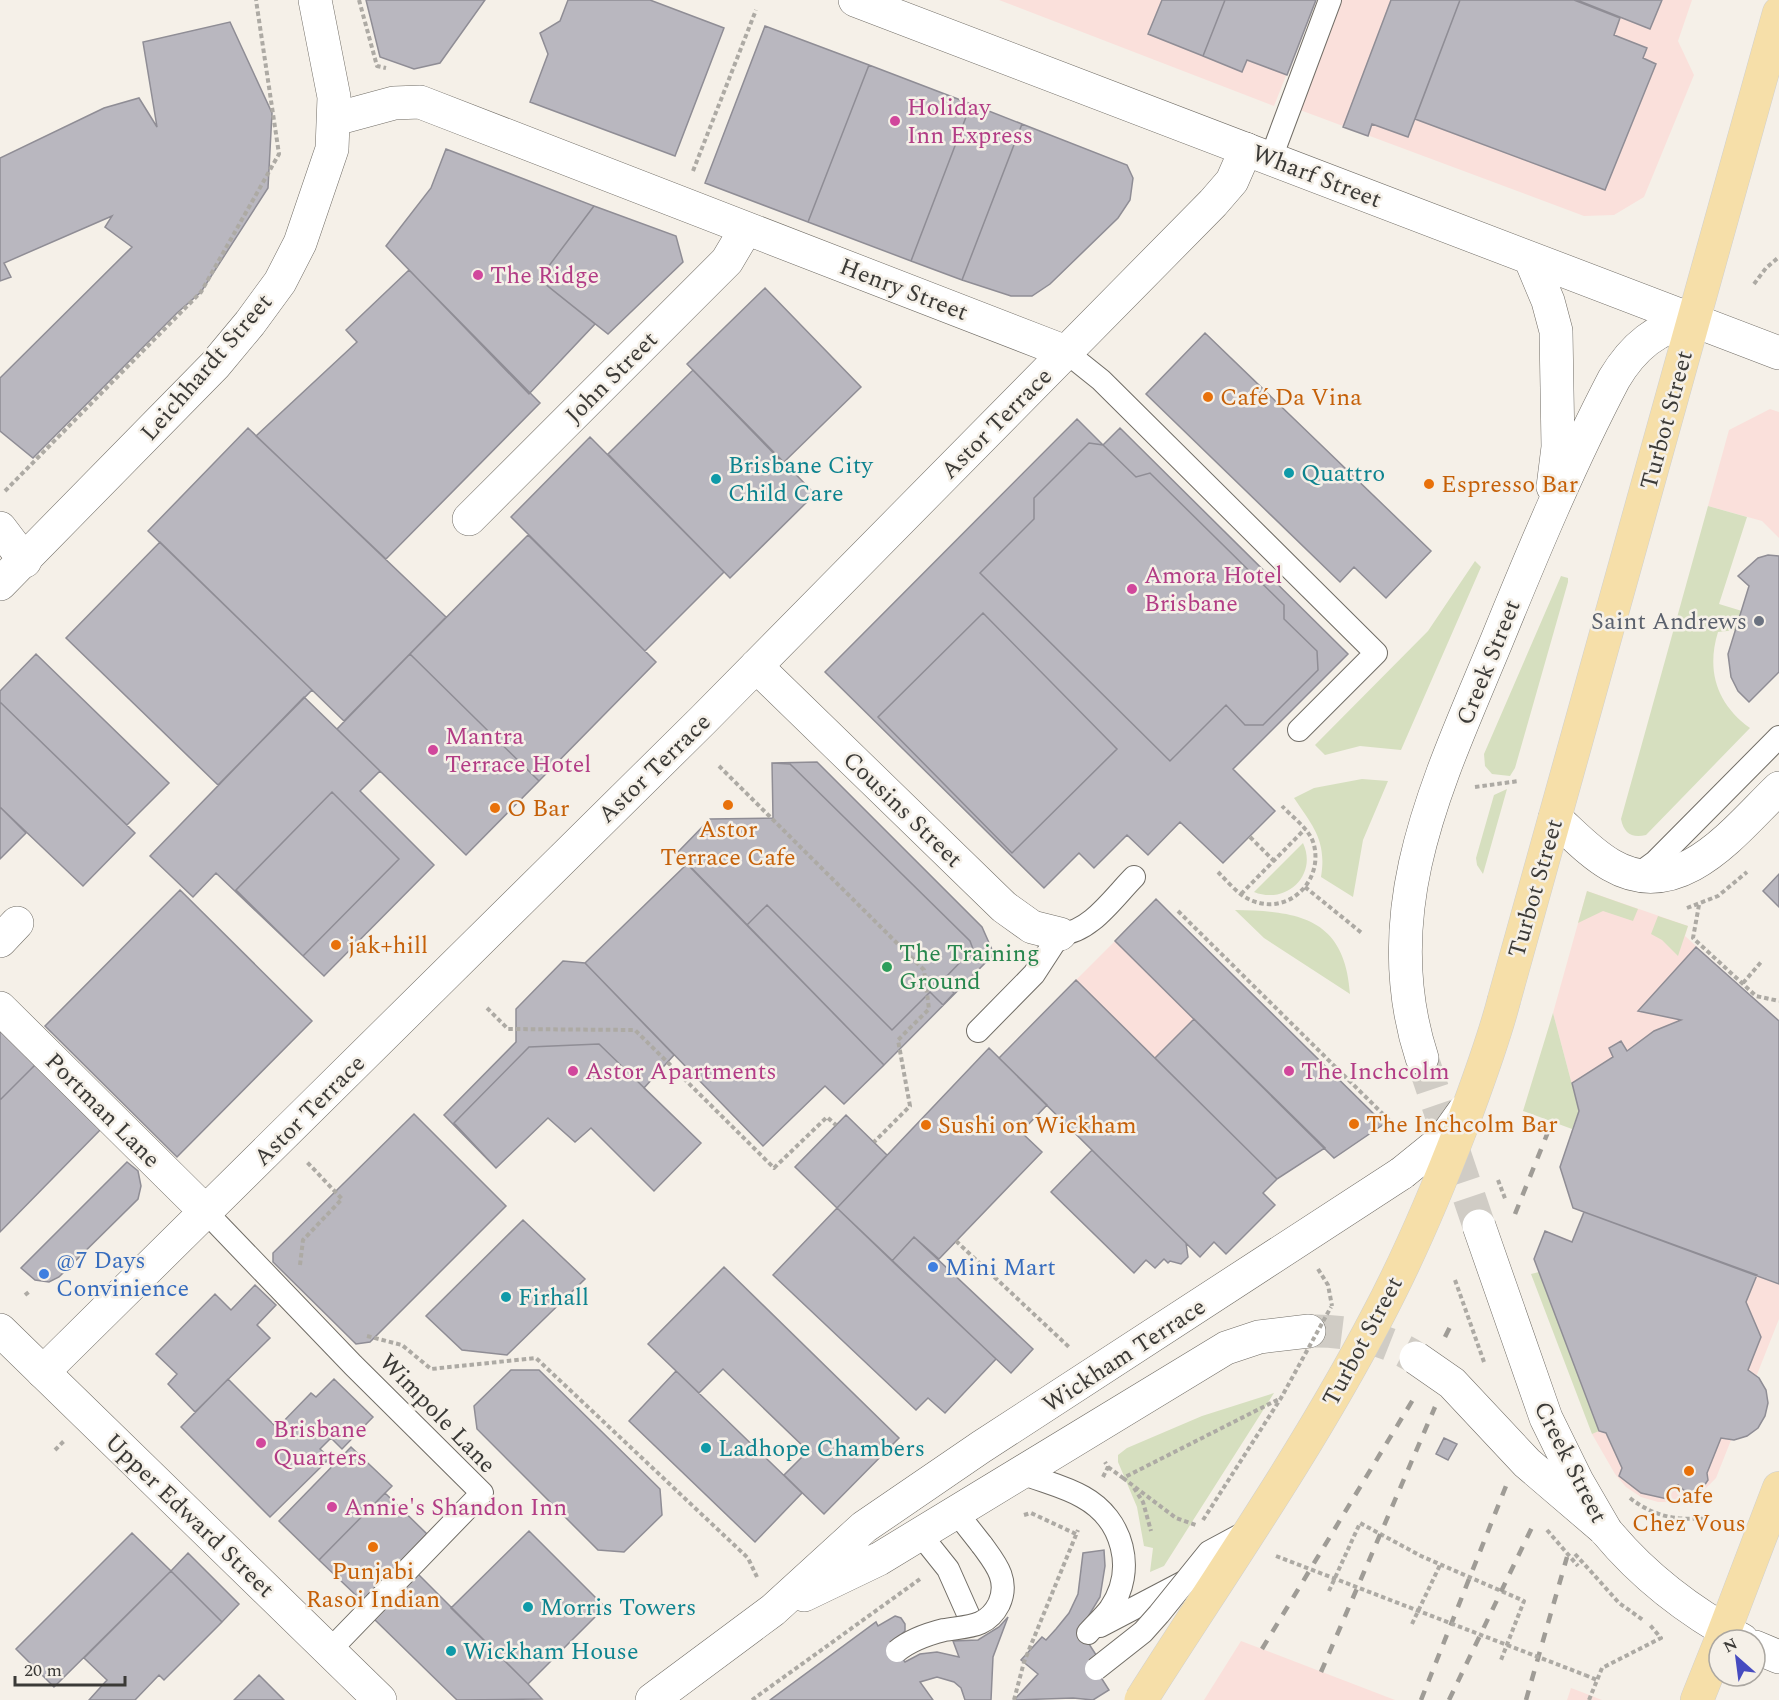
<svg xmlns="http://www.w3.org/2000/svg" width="1779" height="1700" font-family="Spectral,serif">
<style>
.commercial{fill:#fae0db}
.green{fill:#d6dfbf}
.building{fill:#b9b7bf;stroke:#8f8d95;stroke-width:1.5}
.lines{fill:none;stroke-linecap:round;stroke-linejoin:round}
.tertiary-tunnel{stroke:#d0ccc5;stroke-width:33;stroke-dasharray:33 16;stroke-linecap:butt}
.secondary-tunnel{stroke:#d0ccc5;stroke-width:33;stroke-dasharray:33 16;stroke-linecap:butt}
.service-casing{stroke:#716d66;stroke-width:24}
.minor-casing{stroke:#716d66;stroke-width:34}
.tertiary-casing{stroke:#716d66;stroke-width:34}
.secondary-casing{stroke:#716d66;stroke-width:34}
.primary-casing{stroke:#d0d0cf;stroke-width:34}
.path{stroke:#adaaa4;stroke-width:4;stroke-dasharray:4.5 3;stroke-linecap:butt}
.service{stroke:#fff;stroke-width:22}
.minor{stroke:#fff;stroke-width:33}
.tertiary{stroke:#fff;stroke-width:33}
.secondary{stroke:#fff;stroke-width:33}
.primary{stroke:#f6dfa9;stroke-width:33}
.rail{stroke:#9f9c96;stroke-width:4.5;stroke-dasharray:10 10;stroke-linecap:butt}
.service-bridge-casing{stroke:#716d66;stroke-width:24;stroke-linecap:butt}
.tertiary-bridge-casing{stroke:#716d66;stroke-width:34;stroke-linecap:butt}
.secondary-bridge-casing{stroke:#716d66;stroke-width:34;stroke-linecap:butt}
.primary-bridge-casing{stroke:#d0d0cf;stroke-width:34;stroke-linecap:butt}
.path-bridge{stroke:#adaaa4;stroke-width:4;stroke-dasharray:4.5 3;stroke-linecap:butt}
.service-bridge{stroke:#fff;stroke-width:22}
.tertiary-bridge{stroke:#fff;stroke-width:33}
.secondary-bridge{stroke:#fff;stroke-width:33}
.primary-bridge{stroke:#f6dfa9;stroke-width:33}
.hotel-dot{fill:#d1479c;stroke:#f5f0e8;stroke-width:2}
.food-dot{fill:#e8710a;stroke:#f5f0e8;stroke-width:2}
.culture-dot{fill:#0f9aa8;stroke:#f5f0e8;stroke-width:2}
.worship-dot{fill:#6b7280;stroke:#f5f0e8;stroke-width:2}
.leisure-dot{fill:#2e9e5b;stroke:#f5f0e8;stroke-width:2}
.shop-dot{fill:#3f7fe0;stroke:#f5f0e8;stroke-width:2}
.labels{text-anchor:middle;stroke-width:5;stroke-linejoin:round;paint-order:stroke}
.hotel-label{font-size:24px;fill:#b23c85;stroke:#f5f0e8;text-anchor:start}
.street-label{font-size:24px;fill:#3b3a37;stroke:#f5f0e8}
.food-label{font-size:24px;fill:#c56008;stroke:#f5f0e8;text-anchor:start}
.culture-label{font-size:24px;fill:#0d838f;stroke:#f5f0e8;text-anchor:start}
.worship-label{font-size:24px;fill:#5b616d;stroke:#f5f0e8;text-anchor:end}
.leisure-label{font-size:24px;fill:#27864d;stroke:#f5f0e8;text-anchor:start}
.shop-label{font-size:24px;fill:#366cbe;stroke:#f5f0e8;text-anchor:start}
</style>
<rect width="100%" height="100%" fill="#f5f0e8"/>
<path class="commercial" d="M999,0h317l-42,106z
M1341,0h351l-14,41 16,34 -50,122 -30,18 -30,1 -284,-106z
M1770,409l9,3v126l-17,-17 -54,-15 21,-76z
M1587,891l101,35 -3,10 94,85v298l-63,159 -11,11 -14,8 -16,5h-17l-17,-5 -15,-10 -11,-13 -23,-40 7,-4 -65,-171 11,-28 27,10 12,-28 -11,-5 -13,-41 19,-56 -26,-98z
M1115,941l210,207 -48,31 -201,-199z
M1241,1641l21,8 133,51h-191z
M1571,1688l8,3 23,9h-35z"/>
<path class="green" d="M1708,506l39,11 -28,87 23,7 -6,19 -18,2c-12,39 -1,72 32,96l-104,107c-14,3 -22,-1 -25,-16z
M1475,561l6,6 -80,183 -41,-4 -35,9 -10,-10 113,-114z
M1561,576l7,2v4l-53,186 -5,8 -18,-2 -7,-8 -1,-12z
M1362,779l26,2 -25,59 -10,57 -32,-20c6,-36 -8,-51 -27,-79l20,-10z
M1507,789l-24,85 -6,-9 -1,-7 18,-63z
M1303,843c15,32 -17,62 -49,49z
M1587,891l51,18 -5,12 -30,-10 -25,12z
M1235,910c64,1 110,8 115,84l-86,-56z
M1658,916l30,10 -10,30 -16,-16 -11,-6z
M1553,1013l26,98 -7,18 -49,-18z
M1539,1272l60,159 -7,3 -61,-160z
M1274,1393l-110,173 -14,6 3,-24 -9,-2 -7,-39 -19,-45v-7l9,-7 75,-32z"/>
<path class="building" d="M366,0h119l-45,63 -26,6 -34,-12z
M568,0h82l74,28 -49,128 -145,-54 18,-48 -8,-21 20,-12z
M1162,0h63l-22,56 -55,-22z
M1225,0h91l-29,75 -40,-15 -5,12 -39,-16z
M1391,0h69l-52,137 -36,-13 -4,12 -25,-9z
M1460,0h114l46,18 -6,17 33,13 -4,10 13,6 -51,126 -190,-71z
M1577,0h85l-12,29z
M230,22l42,91 -4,75 -67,104 -24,21 -144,145 -33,-27v-53l132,-131 -27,-20 7,-11 -108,47 7,14 -11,4v-123l104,-50 35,-10 18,29 -14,-85z
M765,26l104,39 -61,157 -103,-39z
M869,65l102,39 -60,157 -103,-39z
M971,104l51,20 -60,156 -51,-19z
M1022,124l105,41 6,13 -3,22 -12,18 -68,66 -18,12h-21l-49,-16z
M446,149l148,57 -55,73 56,45 -66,70 -143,-148 45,-58z
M594,206l82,30 7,26 -75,72 -69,-55z
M409,270l131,133 -154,156 -130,-123 101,-94 -11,-12z
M765,288l96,99 -78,76 -96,-99z
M1205,333l226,218 -45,47 -32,-31 -14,15 -194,-188z
M693,370l122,124 -85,84 -122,-124z
M1077,419l26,26 17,-17 228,226 -115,115 42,42 -52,52 -43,-41 -32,33 -21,-20 -33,33 -15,-15 -35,35 -219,-216z
M248,428l198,189 -102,104 -196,-190z
M590,437l134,135 -79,79 -134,-134z
M1089,443l14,2 33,32 14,-4 134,132v14l33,32 1,19 -55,55h-18l-19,-20 -56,56 -190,-188 54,-54v-21z
M528,535l128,127 -117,119 -129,-127z
M160,542l152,148 -94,95 -152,-147z
M1768,555l11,1v116l-30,30 -11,-11 -7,-14 -3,-23 21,-68 -11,-10 20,-18z
M983,613l134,136 -105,104 -134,-136z
M36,654l133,129 -42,42 -127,-123v-11z
M410,654l129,127 -73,74 -129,-126z
M304,697l76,74 -20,20 74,74 -110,111 -108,-103 -23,24 -43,-41z
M0,702l135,131 -52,53 -83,-79z
M817,762l165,165 12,27 -110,111 -207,-212 33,-34 63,-1 -1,-55z
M772,763l18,1 180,177 3,8 -31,32 12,12 -11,12 -13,-13 -38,38 -125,-125 -20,20 -70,-72 33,-34 63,-1z
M332,792l67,67 -96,97 -67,-66z
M0,807l26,26 -26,26z
M687,864l197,201 -40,39 -19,-18 -62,60 -178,-183z
M1779,874v33l-16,-16z
M180,890l132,131 -135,136 -132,-131z
M1156,899l17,17 211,208 -50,34 -219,-217z
M1696,947l83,74v263l-206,-76 -13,-41 19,-56 -7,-28 41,-26 -4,-9 12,-7 6,10 27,-20 27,-11 -43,-9z
M563,961l22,2 89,92 -30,33 57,55 -47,48 -63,-63 -16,14 -27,-24 -52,50 -52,-53 72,-73v-33z
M1076,980l201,199 -14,14 12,12 -49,49 -12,-12 -14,15 -201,-199z
M1194,1019l131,129 -48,31 -122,-121z
M0,1026l37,37 -37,37z
M599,1044l102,99 -47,48 -63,-63 -16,14 -27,-24 -52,50 -42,-45 75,-76z
M989,1048l58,57 -26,27 21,20 -103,107 -25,-22 -22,24 -55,-53z
M37,1063l66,64 -103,105v-132z
M414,1114l92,92 -136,136 -14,2 -83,-82v-9z
M846,1115l41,40 -50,53 -42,-41z
M1092,1150l94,93 2,14 -7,7 -11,-3 -2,2 -4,-4 -9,9 -9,-8 -12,13 -83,-81z
M127,1162l11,9 3,15 -3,13 -79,78 -10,5 -14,-2 -14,-12z
M837,1208l159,151 -51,54 -17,-15 -12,12 -143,-135z
M1584,1212l173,63 -11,27 15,35 -13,33 11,8 7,12 2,13 -3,13 -7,12 -11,8 -13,4 -13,-2 -14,35 1,7 -8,12 -13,1 -9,-8 -6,3 -5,11 -26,-6 -22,-17 3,-8 -16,-35 -7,-2 -65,-172 11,-28 27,11z
M523,1220l62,59 -78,76 -45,-5 -36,-34z
M914,1237l119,112 -22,24 -119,-112z
M724,1267l175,171 -75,76 -40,-39 24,-24 -85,-82 -24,24 -51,-49z
M255,1285l21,20 -19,20 13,13 -75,74 -27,-28 9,-10 -21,-20 59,-60 16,16z
M511,1370h28l121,119 2,26 -38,37 -26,-2 -121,-121 -3,-23z
M676,1371l126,122 -47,49 -126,-121z
M228,1379l49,49 34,-35 5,4 18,-18 39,38 -31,32 -11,-11 -11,11 10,9 -60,59 -89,-90z
M1444,1438l13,6 -9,16 -12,-6z
M351,1447l41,39 -73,74 -40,-39z
M385,1493l42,41 -65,67 -43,-41z
M529,1531l76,76 -77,77 -77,-76z
M132,1533l39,38 -117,116 -38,-38z
M1104,1550l1,16 -5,31 -20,33 20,31 -7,4 16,25 -16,10 -20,-2 -59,2 24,-26 -17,-14 21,-23 4,3 10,-11 13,-16 9,-19 5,-41z
M188,1553l51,51 -17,18 -51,-51z
M171,1571l51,51 -58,58 -5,-5 -24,25h-46l18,-20 -23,-22z
M417,1573l111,111 14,15 -85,1 -84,-82z
M895,1616l6,2 4,6v7l-14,12 14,19 15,-8 17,-2 22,5 -6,-16 25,-1 21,-13 9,-10 -15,40 -2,43h-26l-4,-12 -7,-6 -17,-5 -17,5 13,18h-163l106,-78 2,4z
M259,1675l25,25h-50z"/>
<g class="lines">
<path class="tertiary-tunnel" d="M1309,1331c37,-1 76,7 107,27"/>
<path class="secondary-tunnel" d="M1422,1058l57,168"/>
<g class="service-casing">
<path id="service" d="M1271,158l59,-158
M1066,352l35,28 275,273 -77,77
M1632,874l12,-4 11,-8 124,-125
M978,1031l56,-57 26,-40c30,-1 54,-37 74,-57
M206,1212l147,153 129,128 -153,158
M1022,1473c19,8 42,13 61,24 40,22 54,73 27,112 -6,8 -15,16 -22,24
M956,1512l26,33
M920,1534l28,35 20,45
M1100,1626l84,-44"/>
</g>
<g class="minor-casing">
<path id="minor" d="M335,119l59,-16 26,-1 646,250
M469,519l258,-258 19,-32
M0,528l25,33
M756,666l248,241 28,20 28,7
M1555,818c18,16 35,35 56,47 69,40 124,-35 168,-77
M0,941l17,-18
M0,1008l206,204
M43,1372l660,-652 510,-517 19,-22 14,-32"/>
</g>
<g class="tertiary-casing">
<path id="tertiary" d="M804,1595l75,-36 347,-211 33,-11 50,-6
M652,1700l121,-90 91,-83 117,-80 421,-274"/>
</g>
<g class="secondary-casing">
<path id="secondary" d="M855,0l924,353
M1530,258l18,43 8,30 2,116 -5,40
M0,584l215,-219 35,-42 30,-41 20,-39 32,-94 2,-52 -19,-97
M1422,1058c-49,-150 19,-282 75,-418 36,-88 73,-177 117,-261 19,-32 43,-52 79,-59
M0,1330l380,370
M1606,1531c38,46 84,81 136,109
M1755,1647l24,10"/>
</g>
<g class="primary-casing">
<path id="primary" d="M1504,1000l275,-987
M1721,1640l58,-152
M1697,1700l22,-55"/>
</g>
<path class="path" d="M359,0l18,66 9,2
M693,171l63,-161
M1754,284l12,-16 13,-11
M5,491l196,-199 78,-138 -23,-154
M719,766l205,204 5,39 -31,31 12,66 -36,36
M1475,787l44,-6
M1250,837l24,24
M1218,872c10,10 21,24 35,29 36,14 70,-20 61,-56 -4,-16 -21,-27 -32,-39
M1305,887l58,47
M1241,894l64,-65
M1699,905l-6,33 63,58 23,5
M1687,908l31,-12 29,-24
M1178,911l215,213 7,4
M1743,983l19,-22
M487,1008l21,21 127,1 139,138 53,-51 9,8
M956,1241l114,107
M300,1265l3,-25 39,-41 -35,-37
M1318,1269l10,16 4,21
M25,1295l5,-4
M367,1336l35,9 29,24 105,-11 212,200 9,19
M55,1450l9,-9
M1108,1467l15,11 158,-80
M1103,1477l5,-10 -3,-5
M1123,1478l53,40 20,7
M1134,1488l9,14 8,29
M1630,1498c23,18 46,23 74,20
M1024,1515l7,-2 45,21
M1595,1576l24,27 24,17
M1329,1591l31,-68 61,33 103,45 -23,59
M1412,1624l28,-59
M1585,1675l12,5
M752,1700l168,-121
M1014,1700l10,-38 54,-132
M1589,1700l13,-32 59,-30 -12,-14"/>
<use href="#service" class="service"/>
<use href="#minor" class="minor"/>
<use href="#tertiary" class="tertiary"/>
<use href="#secondary" class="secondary"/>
<use href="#primary" class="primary"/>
<path class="rail" d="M1515,1214l37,-92
M1445,1337l7,-14
M1262,1649l155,-256
M1321,1672l114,-265
M1421,1700l85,-214
M1449,1700l86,-179
M1526,1700l41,-143"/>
<g class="service-bridge-casing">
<path id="service-bridge" d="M897,1651c12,-10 31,-17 47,-21 23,-4 43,-2 55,-26 11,-24 -4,-41 -17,-59
M1096,1669l47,-37 16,-18 50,-62 39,-21"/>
</g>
<g class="tertiary-bridge-casing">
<path id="tertiary-bridge" d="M1402,1173l42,-34 20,-28
M1416,1358l36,25 75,80 76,65"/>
</g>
<g class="secondary-bridge-casing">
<path id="secondary-bridge" d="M1479,1226l67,192 31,63 29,50"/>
</g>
<g class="primary-bridge-casing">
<path id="primary-bridge" d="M1141,1700c80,-126 166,-249 235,-381 33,-62 60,-126 85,-191 15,-41 32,-85 43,-128"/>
</g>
<path class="path-bridge" d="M1498,1180l8,21
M1455,1280l29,82
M1203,1520l78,-122 50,-91
M1547,1530l31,36
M1575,1554l20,22
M1276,1556l309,119"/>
<use href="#service-bridge" class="service-bridge"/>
<use href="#tertiary-bridge" class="tertiary-bridge"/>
<use href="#secondary-bridge" class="secondary-bridge"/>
<use href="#primary-bridge" class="primary-bridge"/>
</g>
<g class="hotel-dot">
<circle cx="895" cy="121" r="6"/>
<circle cx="478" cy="275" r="6"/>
<circle cx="1132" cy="589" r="6"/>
<circle cx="433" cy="750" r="6"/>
<circle cx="573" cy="1071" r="6"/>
<circle cx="1289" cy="1071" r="6"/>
<circle cx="261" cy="1443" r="6"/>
<circle cx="332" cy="1507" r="6"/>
</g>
<g class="food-dot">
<circle cx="1208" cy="397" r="6"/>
<circle cx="1429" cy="484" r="6"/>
<circle cx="728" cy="805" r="6"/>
<circle cx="495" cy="808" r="6"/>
<circle cx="336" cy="945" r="6"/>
<circle cx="1354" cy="1124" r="6"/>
<circle cx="926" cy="1125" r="6"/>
<circle cx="1689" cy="1471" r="6"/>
<circle cx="373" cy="1547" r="6"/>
</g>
<g class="culture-dot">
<circle cx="1289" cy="473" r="6"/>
<circle cx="716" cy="479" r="6"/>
<circle cx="506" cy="1297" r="6"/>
<circle cx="706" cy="1448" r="6"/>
<circle cx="528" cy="1607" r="6"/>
<circle cx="451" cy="1651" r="6"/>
</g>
<circle class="worship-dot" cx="1759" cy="621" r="6"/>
<circle class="leisure-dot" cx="887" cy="967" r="6"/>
<g class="shop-dot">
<circle cx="933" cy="1267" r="6"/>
<circle cx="44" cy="1274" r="6"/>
</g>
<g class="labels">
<g class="hotel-label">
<text x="907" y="115">Holiday<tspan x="907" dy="28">Inn Express</tspan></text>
<text x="490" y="283">The Ridge</text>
<text x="1144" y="583">Amora Hotel<tspan x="1144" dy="28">Brisbane</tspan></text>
<text x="445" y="744">Mantra<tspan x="445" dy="28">Terrace Hotel</tspan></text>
<text x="585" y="1079">Astor Apartments</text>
<text x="1301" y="1079">The Inchcolm</text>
<text x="273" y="1437">Brisbane<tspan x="273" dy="28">Quarters</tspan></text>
<text x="344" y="1515">Annie's Shandon Inn</text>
</g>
<g class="street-label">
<text transform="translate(1317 176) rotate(21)" y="8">Wharf Street</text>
<text transform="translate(904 289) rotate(21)" y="8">Henry Street</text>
<text transform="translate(206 367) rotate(-49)" y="8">Leichhardt Street</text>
<text transform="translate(611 377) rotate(-45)" y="8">John Street</text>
<text transform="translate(1666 420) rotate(-75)" y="8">Turbot Street</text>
<text transform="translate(996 423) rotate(-45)" y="8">Astor Terrace</text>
<text transform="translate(1488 662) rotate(-68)" y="8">Creek Street</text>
<text transform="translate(654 768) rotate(-44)" y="8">Astor Terrace</text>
<text transform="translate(903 809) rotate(44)" y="8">Cousins Street</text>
<text transform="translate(1535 888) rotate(-74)" y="8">Turbot Street</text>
<text transform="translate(103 1110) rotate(45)" y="8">Portman Lane</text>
<text transform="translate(309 1110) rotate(-45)" y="8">Astor Terrace</text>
<text transform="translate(1362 1341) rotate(-62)" y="8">Turbot Street</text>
<text transform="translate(1124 1355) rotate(-33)" y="8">Wickham Terrace</text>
<text transform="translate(438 1413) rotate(46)" y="8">Wimpole Lane</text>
<text transform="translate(1571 1462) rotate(63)" y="8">Creek Street</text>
<text transform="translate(190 1515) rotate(44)" y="8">Upper Edward Street</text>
</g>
<g class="food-label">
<text x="1220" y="405">Café Da Vina</text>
<text x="1441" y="492">Espresso Bar</text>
<text x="507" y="816">O Bar</text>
<text x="728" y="837" text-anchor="middle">Astor<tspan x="728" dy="28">Terrace Cafe</tspan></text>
<text x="348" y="953">jak+hill</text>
<text x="1366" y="1132">The Inchcolm Bar</text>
<text x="938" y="1133">Sushi on Wickham</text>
<text x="1689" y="1503" text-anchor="middle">Cafe<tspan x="1689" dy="28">Chez Vous</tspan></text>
<text x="373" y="1579" text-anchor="middle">Punjabi<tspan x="373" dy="28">Rasoi Indian</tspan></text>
</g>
<g class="culture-label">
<text x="728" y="473">Brisbane City<tspan x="728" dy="28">Child Care</tspan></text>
<text x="1301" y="481">Quattro</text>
<text x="518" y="1305">Firhall</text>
<text x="718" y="1456">Ladhope Chambers</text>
<text x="540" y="1615">Morris Towers</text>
<text x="463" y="1659">Wickham House</text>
</g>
<g class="worship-label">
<text x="1747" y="629">Saint Andrews</text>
</g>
<g class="leisure-label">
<text x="899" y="961">The Training<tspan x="899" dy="28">Ground</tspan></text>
</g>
<g class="shop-label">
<text x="56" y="1268">@7 Days<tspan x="56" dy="28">Convinience</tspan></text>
<text x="945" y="1275">Mini Mart</text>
</g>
</g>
<g transform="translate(1737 1658) rotate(332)"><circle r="28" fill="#f5f0e8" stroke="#aba7a1" stroke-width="1.5"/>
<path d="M0-4.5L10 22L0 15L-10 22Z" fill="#464bc0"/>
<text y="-9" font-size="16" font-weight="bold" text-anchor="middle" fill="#3b3a37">N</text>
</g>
<path d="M15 1676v9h110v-9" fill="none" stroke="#3b3a37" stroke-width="3"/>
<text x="24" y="1676" font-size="18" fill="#3b3a37" stroke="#f5f0e8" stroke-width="4.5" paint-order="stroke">20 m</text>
</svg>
